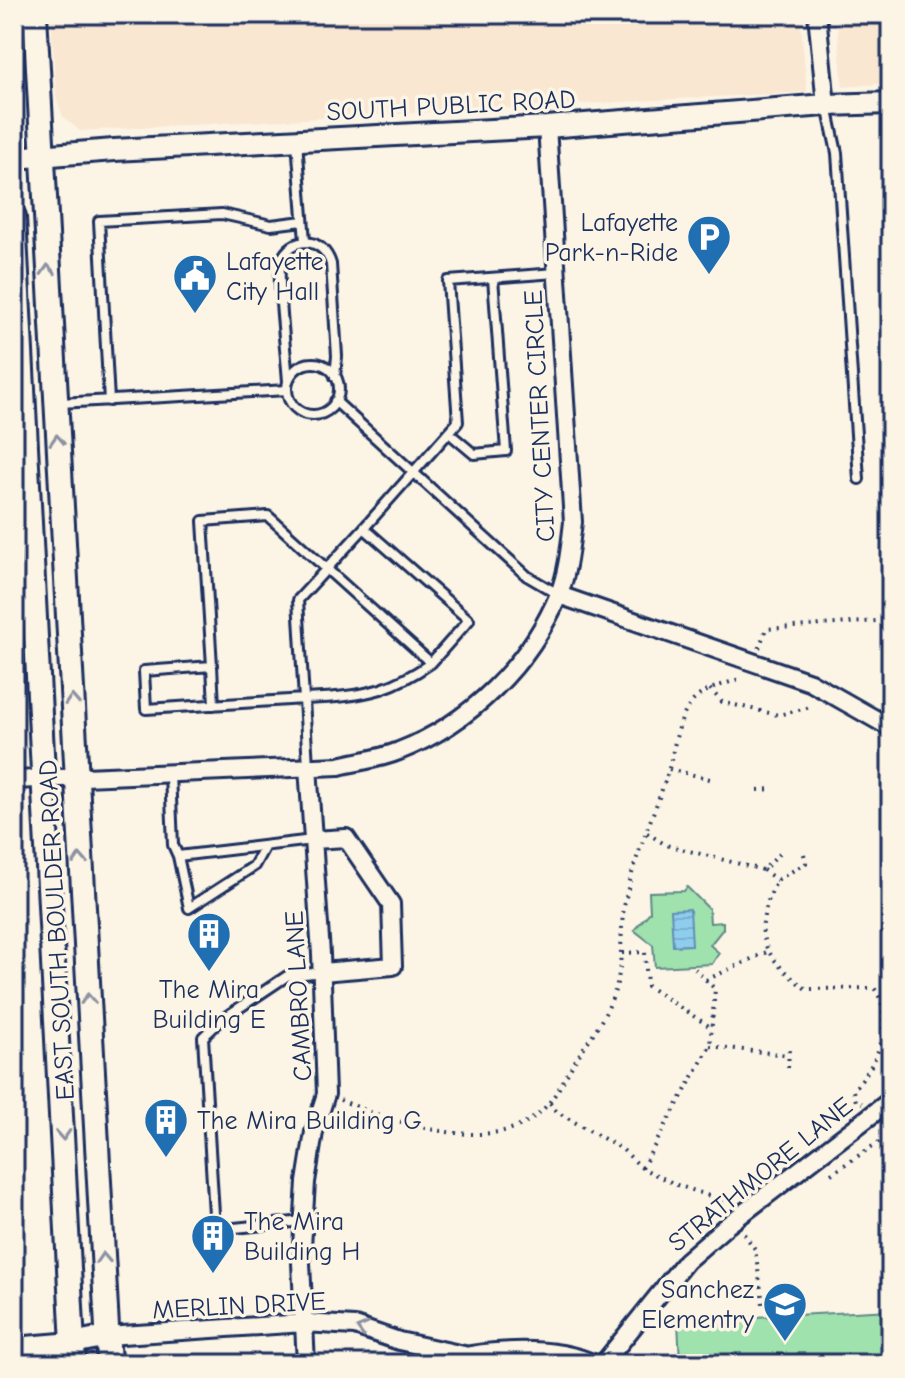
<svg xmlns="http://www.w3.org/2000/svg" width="905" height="1378" font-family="'Comic Neue',sans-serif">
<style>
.built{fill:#f9e7d1}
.park{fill:#a0e2ad;stroke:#5e8886;stroke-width:2}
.water{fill:url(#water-rules);stroke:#618eb5;stroke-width:2}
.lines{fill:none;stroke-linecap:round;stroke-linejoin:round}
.service-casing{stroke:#1b2f5e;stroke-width:14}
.minor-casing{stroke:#1b2f5e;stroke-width:22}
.tertiary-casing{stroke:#1b2f5e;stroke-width:26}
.secondary-casing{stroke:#1b2f5e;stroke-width:28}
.path{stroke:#1b2f5e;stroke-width:4;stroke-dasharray:2 6;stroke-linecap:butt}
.service{stroke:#fcf5e5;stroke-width:8}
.minor{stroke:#fcf5e5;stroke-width:16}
.tertiary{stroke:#fcf5e5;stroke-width:20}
.secondary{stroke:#fcf5e5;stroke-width:22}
.oneway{stroke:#8c92a2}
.labels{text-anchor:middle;stroke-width:7;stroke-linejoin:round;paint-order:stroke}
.street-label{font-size:26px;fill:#1b2f5e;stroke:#fcf5e5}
.poi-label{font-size:26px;fill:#1b2f5e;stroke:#fcf5e5;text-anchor:start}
</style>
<defs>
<pattern id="water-rules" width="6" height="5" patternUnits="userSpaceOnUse" patternTransform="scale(2)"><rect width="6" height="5" fill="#8fcdef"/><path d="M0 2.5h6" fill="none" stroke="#7bb0cf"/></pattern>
</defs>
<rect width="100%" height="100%" fill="#fcf5e5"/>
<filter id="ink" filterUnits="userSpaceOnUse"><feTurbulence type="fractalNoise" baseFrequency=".0125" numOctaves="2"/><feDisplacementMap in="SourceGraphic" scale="16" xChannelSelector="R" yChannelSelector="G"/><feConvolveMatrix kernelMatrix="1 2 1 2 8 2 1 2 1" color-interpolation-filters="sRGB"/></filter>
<g filter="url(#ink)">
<path class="built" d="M51,14h749l7,78 -727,39 -17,-14 -7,-20z
M836,14h55v69l-48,4z"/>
<path class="park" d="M687,887l22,22 1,14 13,-1v7l-13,16 9,8 -7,11 -57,3 -2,-22 -19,-15 16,-18 -1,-20 35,-1z
M891,1310v54h-211l-2,-43z"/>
<path class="water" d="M690,909l2,36 -19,1 -2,-36z"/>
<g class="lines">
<g class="service-casing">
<path id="service" d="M827,106l10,47 22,326
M297,142l8,99
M287 389a26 26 0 1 1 52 0a26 26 0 1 1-52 0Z
M288,382c-1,-21 -12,-108 -7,-121 11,-27 42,-24 50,3l6,92 -2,21
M109,401l-10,-180 123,-7 49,11 32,-4
M335,401l192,175 31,18
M60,403l227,-13
M449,433l25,21 32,-3 -13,-173
M364,528l94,-106 -10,-141 108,-8
M212,666l-9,-145 65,-5 163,147 38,-43 -105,-92 -66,72 10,166
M214,705l-2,-39 -68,5 2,38c48,-3 95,-6 143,-9 31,-2 62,-2 92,-11 19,-6 34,-15 50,-26
M170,774l3,71 5,11
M265,846l-11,20 -65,42 -11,-52 135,-16
M303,1221l-88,9 -12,-193 18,-17 66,-44 35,-4"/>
</g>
<g class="minor-casing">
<path id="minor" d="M817,14l9,91
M559,595l251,87 81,46
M14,780l325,-14c20,-5 41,-7 60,-15 70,-27 131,-87 160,-157 9,-23 11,-48 14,-72l-26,-395
M314,840l32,-2 45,66 2,62 -71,6
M107,1336l197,-13 51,3 44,15 65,14
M306,1364l-5,-101 5,-81 8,-50 12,-38 -5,-140 -13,-187
M434,1364c44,-15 118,-20 160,0
M603,1364l83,-103 39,-34 166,-127"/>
</g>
<g class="tertiary-casing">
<path id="tertiary" d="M14,158l100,-8 433,-23 279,-22 65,-2
M14,1348l59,-5 34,-7"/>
</g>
<g class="secondary-casing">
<path id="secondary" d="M35,14l74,1350
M14,217l60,1147"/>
</g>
<path class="path" d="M759,648l7,-19 125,-9
M710,689l12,13 56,13 33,-8
M669,769l45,11
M758,790l15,-1
M14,816l12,-7
M647,833l19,12 97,25 20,-19
M804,854l2,9 -29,17c-26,55 -17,73 29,109l68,-1c15,19 10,56 -2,76 -5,10 -13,18 -19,27l3,10 6,2
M763,870l14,10
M622,953l23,-1 2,34 65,42
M706,980l63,-29
M710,1046l77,9
M788,1068l1,-19
M340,1100c51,21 148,56 197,15 17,-14 27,-36 38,-54 15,-23 34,-48 41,-74 8,-28 3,-57 9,-85 8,-41 26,-81 40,-121 9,-24 10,-60 28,-80 12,-13 33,-17 49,-23
M550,1103l7,9 65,37 20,19 35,17 42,14 5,7
M642,1168l68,-122 5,-57 -20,-20
M831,1174l60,-40
M744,1234l11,15 8,55"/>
<use href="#service" class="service"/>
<use href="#minor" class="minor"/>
<use href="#tertiary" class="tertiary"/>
<use href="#secondary" class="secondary"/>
</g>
<defs><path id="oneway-chevron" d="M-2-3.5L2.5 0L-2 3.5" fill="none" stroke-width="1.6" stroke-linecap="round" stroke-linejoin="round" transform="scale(2)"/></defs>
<g class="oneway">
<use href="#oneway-chevron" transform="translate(48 270) rotate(-93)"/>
<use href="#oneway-chevron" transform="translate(57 440) rotate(-93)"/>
<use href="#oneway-chevron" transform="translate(72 700) rotate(-93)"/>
<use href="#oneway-chevron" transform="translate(80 859) rotate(-93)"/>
<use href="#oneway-chevron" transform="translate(88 999) rotate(-93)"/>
<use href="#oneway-chevron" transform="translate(63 1135) rotate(87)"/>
<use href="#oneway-chevron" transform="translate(103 1258) rotate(-93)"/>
<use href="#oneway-chevron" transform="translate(362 1329) rotate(-164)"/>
</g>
</g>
<defs>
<g id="parking-pin" transform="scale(2.3)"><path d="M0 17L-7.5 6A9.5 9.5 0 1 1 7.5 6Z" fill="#1f6fb2" stroke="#fcf5e5"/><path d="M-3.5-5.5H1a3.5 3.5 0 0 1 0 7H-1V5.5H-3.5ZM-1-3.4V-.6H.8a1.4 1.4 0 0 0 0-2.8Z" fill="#fff"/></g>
<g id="civic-pin" transform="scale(2.3)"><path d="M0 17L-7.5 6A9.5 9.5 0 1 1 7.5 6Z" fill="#1f6fb2" stroke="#fcf5e5"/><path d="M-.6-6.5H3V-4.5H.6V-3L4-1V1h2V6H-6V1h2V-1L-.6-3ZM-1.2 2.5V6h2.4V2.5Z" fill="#fff"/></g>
<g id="building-pin" transform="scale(2.3)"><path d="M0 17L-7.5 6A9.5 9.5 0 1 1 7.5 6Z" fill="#1f6fb2" stroke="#fcf5e5"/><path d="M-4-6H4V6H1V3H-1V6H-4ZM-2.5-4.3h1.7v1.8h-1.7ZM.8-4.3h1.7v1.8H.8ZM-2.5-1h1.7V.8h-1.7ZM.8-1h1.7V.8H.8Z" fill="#fff"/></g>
<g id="school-pin" transform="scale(2.3)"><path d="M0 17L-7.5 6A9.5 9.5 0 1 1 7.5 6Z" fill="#1f6fb2" stroke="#fcf5e5"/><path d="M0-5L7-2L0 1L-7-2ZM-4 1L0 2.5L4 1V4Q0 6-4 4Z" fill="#fff"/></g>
</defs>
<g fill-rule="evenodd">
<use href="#parking-pin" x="709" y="237"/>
<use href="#civic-pin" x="195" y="276"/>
<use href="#building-pin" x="209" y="934"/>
<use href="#building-pin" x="166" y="1120"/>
<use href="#building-pin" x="213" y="1236"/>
<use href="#school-pin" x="785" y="1304"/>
</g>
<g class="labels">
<g class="street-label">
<text transform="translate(451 105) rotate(-3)" y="9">SOUTH PUBLIC ROAD</text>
<text transform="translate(539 416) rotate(-93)" y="9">CITY CENTER CIRCLE</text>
<text transform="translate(56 930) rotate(-93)" y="9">EAST SOUTH BOULDER ROAD</text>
<text transform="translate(298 996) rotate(-93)" y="9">CAMBRO LANE</text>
<text transform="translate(760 1174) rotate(-39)" y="9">STRATHMORE LANE</text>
<text transform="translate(239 1305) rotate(-3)" y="9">MERLIN DRIVE</text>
</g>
<g class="poi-label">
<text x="678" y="231" text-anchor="end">Lafayette<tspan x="678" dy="30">Park-n-Ride</tspan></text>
<text x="226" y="270">Lafayette<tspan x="226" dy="30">City Hall</tspan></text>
<text x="209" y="998" text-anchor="middle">The Mira<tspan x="209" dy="30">Building E</tspan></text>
<text x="197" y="1129">The Mira Building G</text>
<text x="244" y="1230">The Mira<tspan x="244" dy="30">Building H</tspan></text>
<text x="754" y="1298" text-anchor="end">Sanchez<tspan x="754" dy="30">Elementry</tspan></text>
</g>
</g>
<rect width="905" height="1378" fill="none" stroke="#fcf5e5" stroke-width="48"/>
<rect x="24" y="24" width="857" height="1330" fill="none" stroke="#1b2f5e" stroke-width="3" filter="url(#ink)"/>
</svg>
